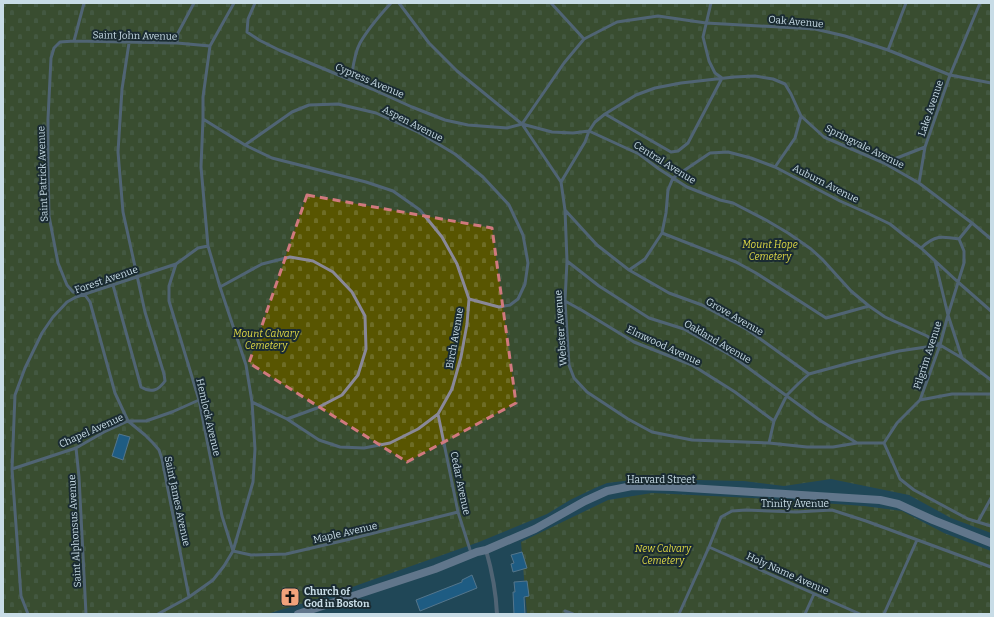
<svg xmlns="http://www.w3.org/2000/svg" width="994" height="617" font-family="Bitter,serif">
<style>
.cemetery{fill:url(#cemetery-stones)}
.building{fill:#1b75b9;stroke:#91aeca}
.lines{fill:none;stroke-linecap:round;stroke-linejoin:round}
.lane{stroke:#898898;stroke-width:3}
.street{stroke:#898898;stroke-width:4}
.secondary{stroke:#b0b0c9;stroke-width:8}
.marked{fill:none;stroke:#d0797e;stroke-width:3;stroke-dasharray:8 5;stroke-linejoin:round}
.labels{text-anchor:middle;stroke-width:4;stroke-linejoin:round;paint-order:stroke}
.street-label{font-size:10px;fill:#c8dce6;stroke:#1a2b32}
.park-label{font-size:10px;font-style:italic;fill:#ded844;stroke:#1a2b32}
.poi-label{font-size:10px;font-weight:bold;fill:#c8dce6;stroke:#1a2b32;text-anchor:start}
</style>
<defs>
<pattern id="cemetery-stones" width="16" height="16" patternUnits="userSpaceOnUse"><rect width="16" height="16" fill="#585501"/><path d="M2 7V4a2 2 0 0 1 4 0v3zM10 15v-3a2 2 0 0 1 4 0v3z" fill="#6e6d26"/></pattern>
</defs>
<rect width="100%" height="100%" fill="#204757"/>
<path class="cemetery" d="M3,3h988v530l-40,-15 -42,-23 -78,-16 -47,7 -40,-5 -93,-2 -19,1 -25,3 -12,5 -25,12 -23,14 -68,28 -155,55 -57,17h-264z
M652,493l100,5 112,8 38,5 42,22 47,18v63h-464l-6,-72 87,-42z"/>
<path class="building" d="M119,434l11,3 -7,23 -11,-4z
M522,552l5,16 -14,4 -2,-8 3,-1 -3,-8z
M472,575l5,13 -57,23 -4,-11 46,-18v-2z
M527,581l2,15 -5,1 1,17h-11l-1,-22h2l-1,-10z"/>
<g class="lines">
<path class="lane" d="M255,3l-7,16 -1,13 12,8 20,10 93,39 40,18 33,13 23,5 39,3 15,-4
M399,3l30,40 28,28 65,53 30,8 21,1 16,-2 50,23 20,15 28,18 33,13 13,3 33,17 22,13 23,16 11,10 29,32 18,15 16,11 42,19 13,9 22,13 29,22
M551,3l33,36
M711,3l-8,34 6,24 6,12 7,5
M74,41l10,-38
M177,43l1,-10 16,-30
M888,50l18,-47
M351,80c2,-12 3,-26 9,-37 8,-14 20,-28 31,-40
M605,114l66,38 7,-1 10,-8 34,-65
M203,119l42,26 27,13 94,24 27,9 27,19 22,27 15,27 12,35 -2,25 -6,33 -9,32 -14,25 -20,15 -28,14 -26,5 -24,-1 -21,-7 -32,-21 -35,-17
M522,124l39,58 4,28 2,51 -2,40 4,64 5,13 13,14 41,27 24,13 40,8 77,3 38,4h26l24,-4h27
M522,124l42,-61 20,-24 33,-17 41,-6 48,7 109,6 30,7 43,14 62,25 41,8
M245,145l47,-33 17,-7 29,-1 38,9 44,20 35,21 28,23 26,28 14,30 5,28 -3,21 -7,15 -8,6 -11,2 -30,-8
M884,163l41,-16
M775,167l20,-29 6,-22
M673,178l37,-25 18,-1 23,6 24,9 65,34 25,11 25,12 15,12 16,12 37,34 33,29
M561,182l24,-40 4,-11 6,-9 10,-8 31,-19 19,-7 26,-5 53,-6 21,-1 18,3 12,5 6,10 10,22 23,21 60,26 35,20 53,40 19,16
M919,183l6,-36 25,-72 30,-72
M565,210l32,35 32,25 40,23 33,12 46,25 61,44 44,-12 46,-11 41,-6
M662,233l74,29 20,11 70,45 43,-12
M959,239l13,-16
M921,248c14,-13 20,-12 38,-9
M567,261l32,25 50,32 35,11 48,27 89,65 36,22
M935,261l13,54 14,43
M176,264l-7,22v15l30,99 23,116 11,35
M629,270l16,-11 17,-26 4,-20 2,-23 5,-12
M113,285l28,102c10,6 17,4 24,-6l-1,-7 -19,-62 -22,-100 -5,-60 4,-63 7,-46
M220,287l42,-23 28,-7 23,4 20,11 19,20 13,24 1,33 -8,26 -16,20 -25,13 -30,11
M83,294l-10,-2 -6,-7 -9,-22 -9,-47 -1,-53v-44l3,-61 3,-10 6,-6 14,-1 103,2 33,3
M85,295l5,7 25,91 13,28 17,14 8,8 6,7 3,9 27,138
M565,301l18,10 51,31 58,23 43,27 39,29
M920,400l32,-6h39
M438,414l20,98 13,41
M769,443l5,-22 13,-26 11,-11 11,-10
M884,443l13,-20 23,-23 20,-55 8,-30 16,-52v-12l-5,-12
M884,443l16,36 14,11 54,29 23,7
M76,448l3,29 7,137
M12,469l64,-21 28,-16 24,-11h18l26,-9 27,-12
M978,522l13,-24
M709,547l151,67
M233,551l18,4 35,-1 60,-14 112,-28
M565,611l8,3
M28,614l-7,-18 -9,-127 3,-74 10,-27 17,-35 11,-16 14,-15 9,-5 100,-33 22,-16 10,-2
M158,614l31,-17 24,-17 11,-14 9,-15 20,-69 2,-33 -3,-47 -6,-37 -26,-78 -12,-41 -7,-79 2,-48v-22l7,-51 24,-43
M679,614l30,-67 12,-30 11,-6 14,-1 50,2 36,-2 34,11 125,46
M805,614l9,-20
M884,614l33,-74"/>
<path class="street" d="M486,550c6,21 10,42 11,64"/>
<path class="secondary" d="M298,614l137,-45 42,-17 9,-2 49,-21 50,-28 22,-10 25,-5 41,1 207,13 18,4 35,16 58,23"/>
</g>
<path d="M0 0H994V617H0ZM307,195l185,33 24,175 -109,59 -158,-99z" fill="#204757" fill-opacity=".55" fill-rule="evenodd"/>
<path class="marked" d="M307,195l185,33 24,175 -109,59 -158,-99z"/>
<defs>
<g id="church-square" transform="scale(1)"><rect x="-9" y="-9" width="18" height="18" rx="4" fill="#f1a27b" stroke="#1a2b32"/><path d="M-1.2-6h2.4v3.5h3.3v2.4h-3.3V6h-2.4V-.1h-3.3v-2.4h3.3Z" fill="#111"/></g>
</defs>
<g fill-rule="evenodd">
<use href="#church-square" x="290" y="597"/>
</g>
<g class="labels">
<g class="street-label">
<text transform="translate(796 21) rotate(5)" y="4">Oak Avenue</text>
<text transform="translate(135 35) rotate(1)" y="4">Saint John Avenue</text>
<text transform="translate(370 80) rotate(23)" y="4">Cypress Avenue</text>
<text transform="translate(930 108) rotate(-71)" y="4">Lake Avenue</text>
<text transform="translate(413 123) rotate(27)" y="4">Aspen Avenue</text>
<text transform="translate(865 146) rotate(26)" y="4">Springvale Avenue</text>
<text transform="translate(665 162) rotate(32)" y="4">Central Avenue</text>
<text transform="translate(42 174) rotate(-92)" y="4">Saint Patrick Avenue</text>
<text transform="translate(826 183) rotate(27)" y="4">Auburn Avenue</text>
<text transform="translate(106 279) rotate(-19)" y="4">Forest Avenue</text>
<text transform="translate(735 316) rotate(30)" y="4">Grove Avenue</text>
<text transform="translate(560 328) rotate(-94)" y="4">Webster Avenue</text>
<text transform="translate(454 338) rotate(-80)" y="4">Birch Avenue</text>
<text transform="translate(718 341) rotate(30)" y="4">Oakland Avenue</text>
<text transform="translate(664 345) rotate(25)" y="4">Elmwood Avenue</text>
<text transform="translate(927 355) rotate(-72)" y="4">Pilgrim Avenue</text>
<text transform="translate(209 417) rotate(77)" y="4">Hemlock Avenue</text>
<text transform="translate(91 430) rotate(-24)" y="4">Chapel Avenue</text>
<text x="661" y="483">Harvard Street</text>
<text transform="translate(461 483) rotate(78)" y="4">Cedar Avenue</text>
<text transform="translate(178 501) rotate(78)" y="4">Saint James Avenue</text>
<text x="795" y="507">Trinity Avenue</text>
<text transform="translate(74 531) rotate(-93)" y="4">Saint Alphonsus Avenue</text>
<text transform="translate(345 532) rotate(-13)" y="4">Maple Avenue</text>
<text transform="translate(788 573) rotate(24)" y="4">Holy Name Avenue</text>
</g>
<g class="park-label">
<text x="770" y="248">Mount Hope<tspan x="770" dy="12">Cemetery</tspan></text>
<text x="266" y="337">Mount Calvary<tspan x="266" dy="12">Cemetery</tspan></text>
<text x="663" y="552">New Calvary<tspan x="663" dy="12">Cemetery</tspan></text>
</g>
<g class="poi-label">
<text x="304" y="595">Church of<tspan x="304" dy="12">God in Boston</tspan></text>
</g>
</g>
<rect width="994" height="617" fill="none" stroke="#c8dce6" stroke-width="8"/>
</svg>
